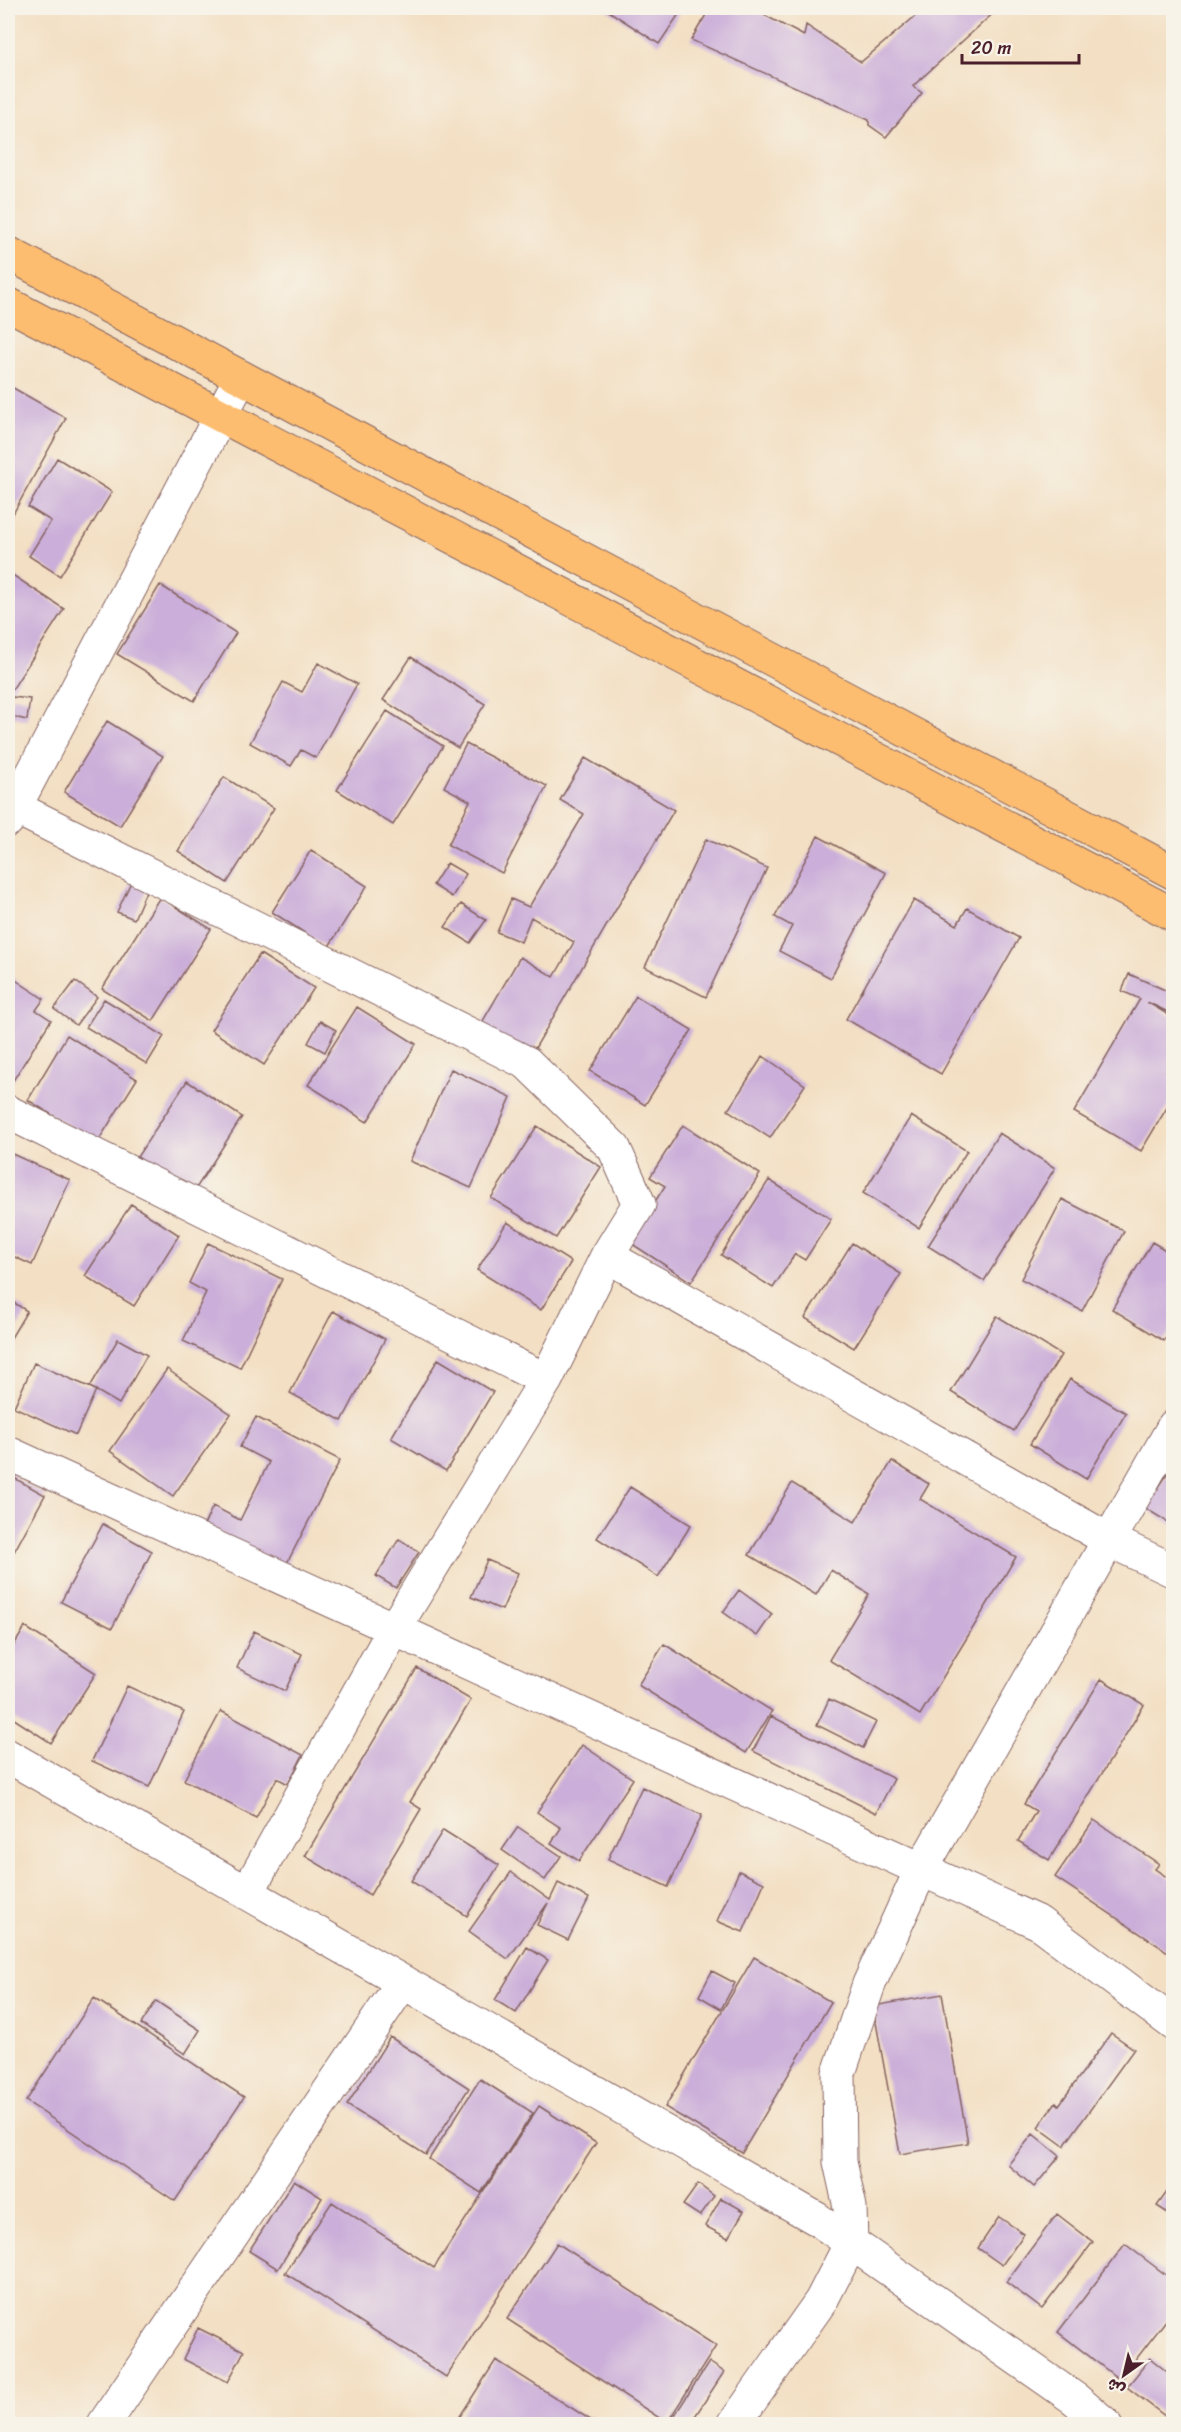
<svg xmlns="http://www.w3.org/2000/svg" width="1181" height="2432" font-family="Sriracha,'Playpen Sans Arabic',sans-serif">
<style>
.building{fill:#cbaed9}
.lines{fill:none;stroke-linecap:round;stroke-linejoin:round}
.minor-casing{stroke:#856260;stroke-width:35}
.major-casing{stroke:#856260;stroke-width:35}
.minor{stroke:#fff;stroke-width:33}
.major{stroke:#fcbd6f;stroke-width:33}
</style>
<rect width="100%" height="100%" fill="#f7f3e8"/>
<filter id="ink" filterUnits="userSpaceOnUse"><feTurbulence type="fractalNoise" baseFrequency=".0167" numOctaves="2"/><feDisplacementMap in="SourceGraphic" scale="12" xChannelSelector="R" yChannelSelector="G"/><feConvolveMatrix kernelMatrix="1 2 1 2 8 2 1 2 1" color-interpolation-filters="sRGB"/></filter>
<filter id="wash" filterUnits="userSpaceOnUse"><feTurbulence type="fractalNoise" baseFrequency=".008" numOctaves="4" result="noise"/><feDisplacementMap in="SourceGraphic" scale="24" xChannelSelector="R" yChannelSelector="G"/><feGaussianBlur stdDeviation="1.35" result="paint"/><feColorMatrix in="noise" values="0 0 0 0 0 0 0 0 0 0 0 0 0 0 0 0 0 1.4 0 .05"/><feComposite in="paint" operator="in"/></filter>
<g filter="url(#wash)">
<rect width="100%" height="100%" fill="#f3dfc3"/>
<g id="blocks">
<path class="building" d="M604,8h79l-24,36z
M710,8h41l53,28 2,-11 55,37 64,-54h74l-86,78 9,7 -36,44 -17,-12v-5l-178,-80z
M8,385l58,33 -58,105z
M57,458l55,34 -52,84 -31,-20 22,-35 -23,-14z
M8,572l56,37 -56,87z
M160,585l76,48 -42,68 -77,-47z
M411,657l74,47 -27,44 -75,-48z
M318,663l39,21 -41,74 -15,-8 -10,16 -41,-23 33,-61 19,10z
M12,697l18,2 -3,21 -18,-4z
M387,711l56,35 -50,79 -56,-35z
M107,721l56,35 -43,70 -56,-34z
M466,744l81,42 -45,87 -54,-28 22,-44 -26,-14z
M585,758l89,52 -147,252 -51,-29 44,-76 34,20 20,-35 -43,-25 -10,25 -24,-10 14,-33 18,8 55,-93 -24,-14z
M224,777l50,31 -47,75 -49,-32z
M818,836l68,37 -55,105 -52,-27 13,-25 -17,-9z
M706,839l61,29 -61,129 -61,-30z
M311,850l56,36 -39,62 -56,-36z
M447,863l19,11 -14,23 -19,-12z
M131,882l16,7 -13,30 -17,-7z
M160,897l51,32 -58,92 -51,-32z
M914,900l43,25 10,-17 52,30 -78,136 -95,-55z
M461,904l25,16 -16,23 -25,-16z
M260,954l54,34 -50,77 -53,-35z
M1129,974l45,20 -6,18 -21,-10 27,16v78l-33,55 -67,-39 66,-113 -18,-8z
M8,975l36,24 -8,11 15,10 -40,64 -3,-2z
M75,981l22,16 -21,28 -22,-16z
M636,996l56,34 -47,75 -55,-34z
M104,999l60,37 -17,28 -61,-37z
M357,1007l59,37 -49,78 -59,-37z
M320,1021l16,9 -11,22 -17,-9z
M67,1035l70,44 -40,64 -69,-43z
M763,1056l42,29 -35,53 -42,-28z
M451,1069l60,28 -40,91 -61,-27z
M187,1081l55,36 -49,76 -56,-36z
M911,1116l56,35 -48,77 -56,-35z
M683,1125l77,49 -69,108 -62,-40 36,-56 -15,-9z
M537,1126l64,41 -45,71 -65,-40z
M999,1133l56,35 -71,113 -56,-35z
M10,1153l60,27 -38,85 -24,-11v-96z
M769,1180l62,39 -26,41 -10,-6 -22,34 -52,-33z
M1062,1199l62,32 -42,80 -61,-32z
M131,1204l48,31 -45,71 -49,-30z
M507,1222l64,40 -30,48 -64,-40z
M1152,1242l22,13v70l-10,16 -52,-32z
M208,1243l74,36 -42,89 -57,-27 23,-49 -17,-9z
M852,1243l49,31 -47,74 -49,-30z
M8,1299l19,12 -19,32z
M333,1311l52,28 -43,82 -52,-28z
M997,1316l64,39 -47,76 -63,-39z
M118,1339l29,16 -28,49 -29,-17z
M438,1359l55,33 -47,79 -55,-33z
M34,1363l62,27 -20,45 -62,-28z
M167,1369l64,45 -58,82 -63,-45z
M1070,1379l56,34 -40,66 -56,-35z
M256,1417l84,43 -55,107 -81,-42 9,-19 27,14 29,-58 -29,-15z
M892,1461l37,23 -9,15 96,58 -96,158 -91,-55 40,-66 -38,-24 -15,25 -67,-40 43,-72 63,39z
M1174,1464v62l-29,-18z
M8,1470l8,5 -2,3 31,17 -37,68z
M630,1487l61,38 -33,52 -61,-39z
M103,1524l49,27 -40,77 -51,-26z
M399,1539l20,13 -23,36 -20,-12z
M487,1560l31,13 -16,37 -31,-13z
M739,1590l33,24 -15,22 -34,-24z
M25,1627l71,46 -45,70 -43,-28v-60z
M254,1631l48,23 -17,37 -48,-23z
M664,1644l108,67 -26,42 -108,-68z
M417,1668l54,32 -61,102 11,7 -51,86 -65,-39z
M1101,1679l43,26 -95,155 -31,-19 18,-30 -12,-7z
M127,1686l57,26 -35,75 -57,-26z
M829,1699l47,23 -13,26 -46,-23z
M221,1711l82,44 -15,29 -11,-6 -21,40 -72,-38z
M771,1716l123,63 -18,34 -123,-62z
M582,1745l51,34 -54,82 -28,-18 10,-15 -24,-16z
M642,1787l60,28 -34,72 -60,-28z
M1094,1820l65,44 -4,5 19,13v74l-119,-79z
M518,1827l43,29 -16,24 -43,-30z
M443,1830l56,35 -32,51 -56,-35z
M739,1871l25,12 -21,49 -26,-11z
M511,1872l39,28 8,-17 31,15 -21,42 -31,-15 11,-22 -40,56 -39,-28z
M527,1947l21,13 -32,53 -21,-13z
M754,1957l77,45 -89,151 -77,-46z
M712,1971l23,12 -14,26 -22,-13z
M942,1994l26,149 -68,11 -27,-148z
M94,1998l150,99 -69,104 -149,-100z
M156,2001l44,29 -15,24 -44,-30z
M1111,2033l23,16 -70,97 -26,-19 18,-25 3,3z
M390,2037l79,51 -43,67 -79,-50z
M480,2079l53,34 -52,80 -52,-34z
M539,2106l57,37 -150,234 -161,-104 47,-71 102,66z
M1033,2134l27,22 -26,31 -26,-22z
M294,2180l28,18 -44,71 -29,-18z
M1174,2182v35l-17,-11z
M698,2184l16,12 -14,20 -17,-11z
M721,2198l23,13 -16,27 -23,-12z
M1057,2214l36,28 -51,67 -36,-27z
M999,2217l25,17 -22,31 -24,-17z
M557,2243l159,103 -49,77 -160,-104z
M1125,2244l49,37v29l-54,70 -62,-48z
M198,2328l46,23 -16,31 -45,-23z
M1150,2358l16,13 8,-10v62l-47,-36z
M496,2360l101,64h-142z
M709,2362l15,10 -34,52h-14l-5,-3z"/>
</g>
</g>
<g filter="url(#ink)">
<use href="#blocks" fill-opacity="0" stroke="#856260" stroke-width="1.5"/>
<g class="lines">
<g class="minor-casing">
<path id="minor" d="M14,807l513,256 87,85 25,56 -32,52 -61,124 -152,249 -147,264
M8,820l233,-443
M8,1112l538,268
M607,1256l502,284 65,31
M8,1453l1031,470 135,101
M8,1756l809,463 258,180 30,25
M104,2424l299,-442
M734,2424l87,-123 30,-58 -1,-36 -10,-45 -1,-89 30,-89 52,-114 253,-444"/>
</g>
<g class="major-casing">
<path id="major" d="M8,253l1166,620
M8,304l1166,611"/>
</g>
<use href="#minor" class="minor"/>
<use href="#major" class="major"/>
</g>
</g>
<rect width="1181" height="2432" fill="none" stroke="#f7f3e8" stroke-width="30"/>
<g transform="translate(1124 2375) rotate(214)" stroke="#f7f3e8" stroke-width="4.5" paint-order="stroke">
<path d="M0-4.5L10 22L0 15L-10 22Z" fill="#4a1f2b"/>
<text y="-9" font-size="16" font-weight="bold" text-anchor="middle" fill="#4a1f2b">ش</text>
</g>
<path d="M962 54v9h117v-9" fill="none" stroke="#4a1f2b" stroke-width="3"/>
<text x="971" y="54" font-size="18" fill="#4a1f2b" stroke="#f7f3e8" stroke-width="4.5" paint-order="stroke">20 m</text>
</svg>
